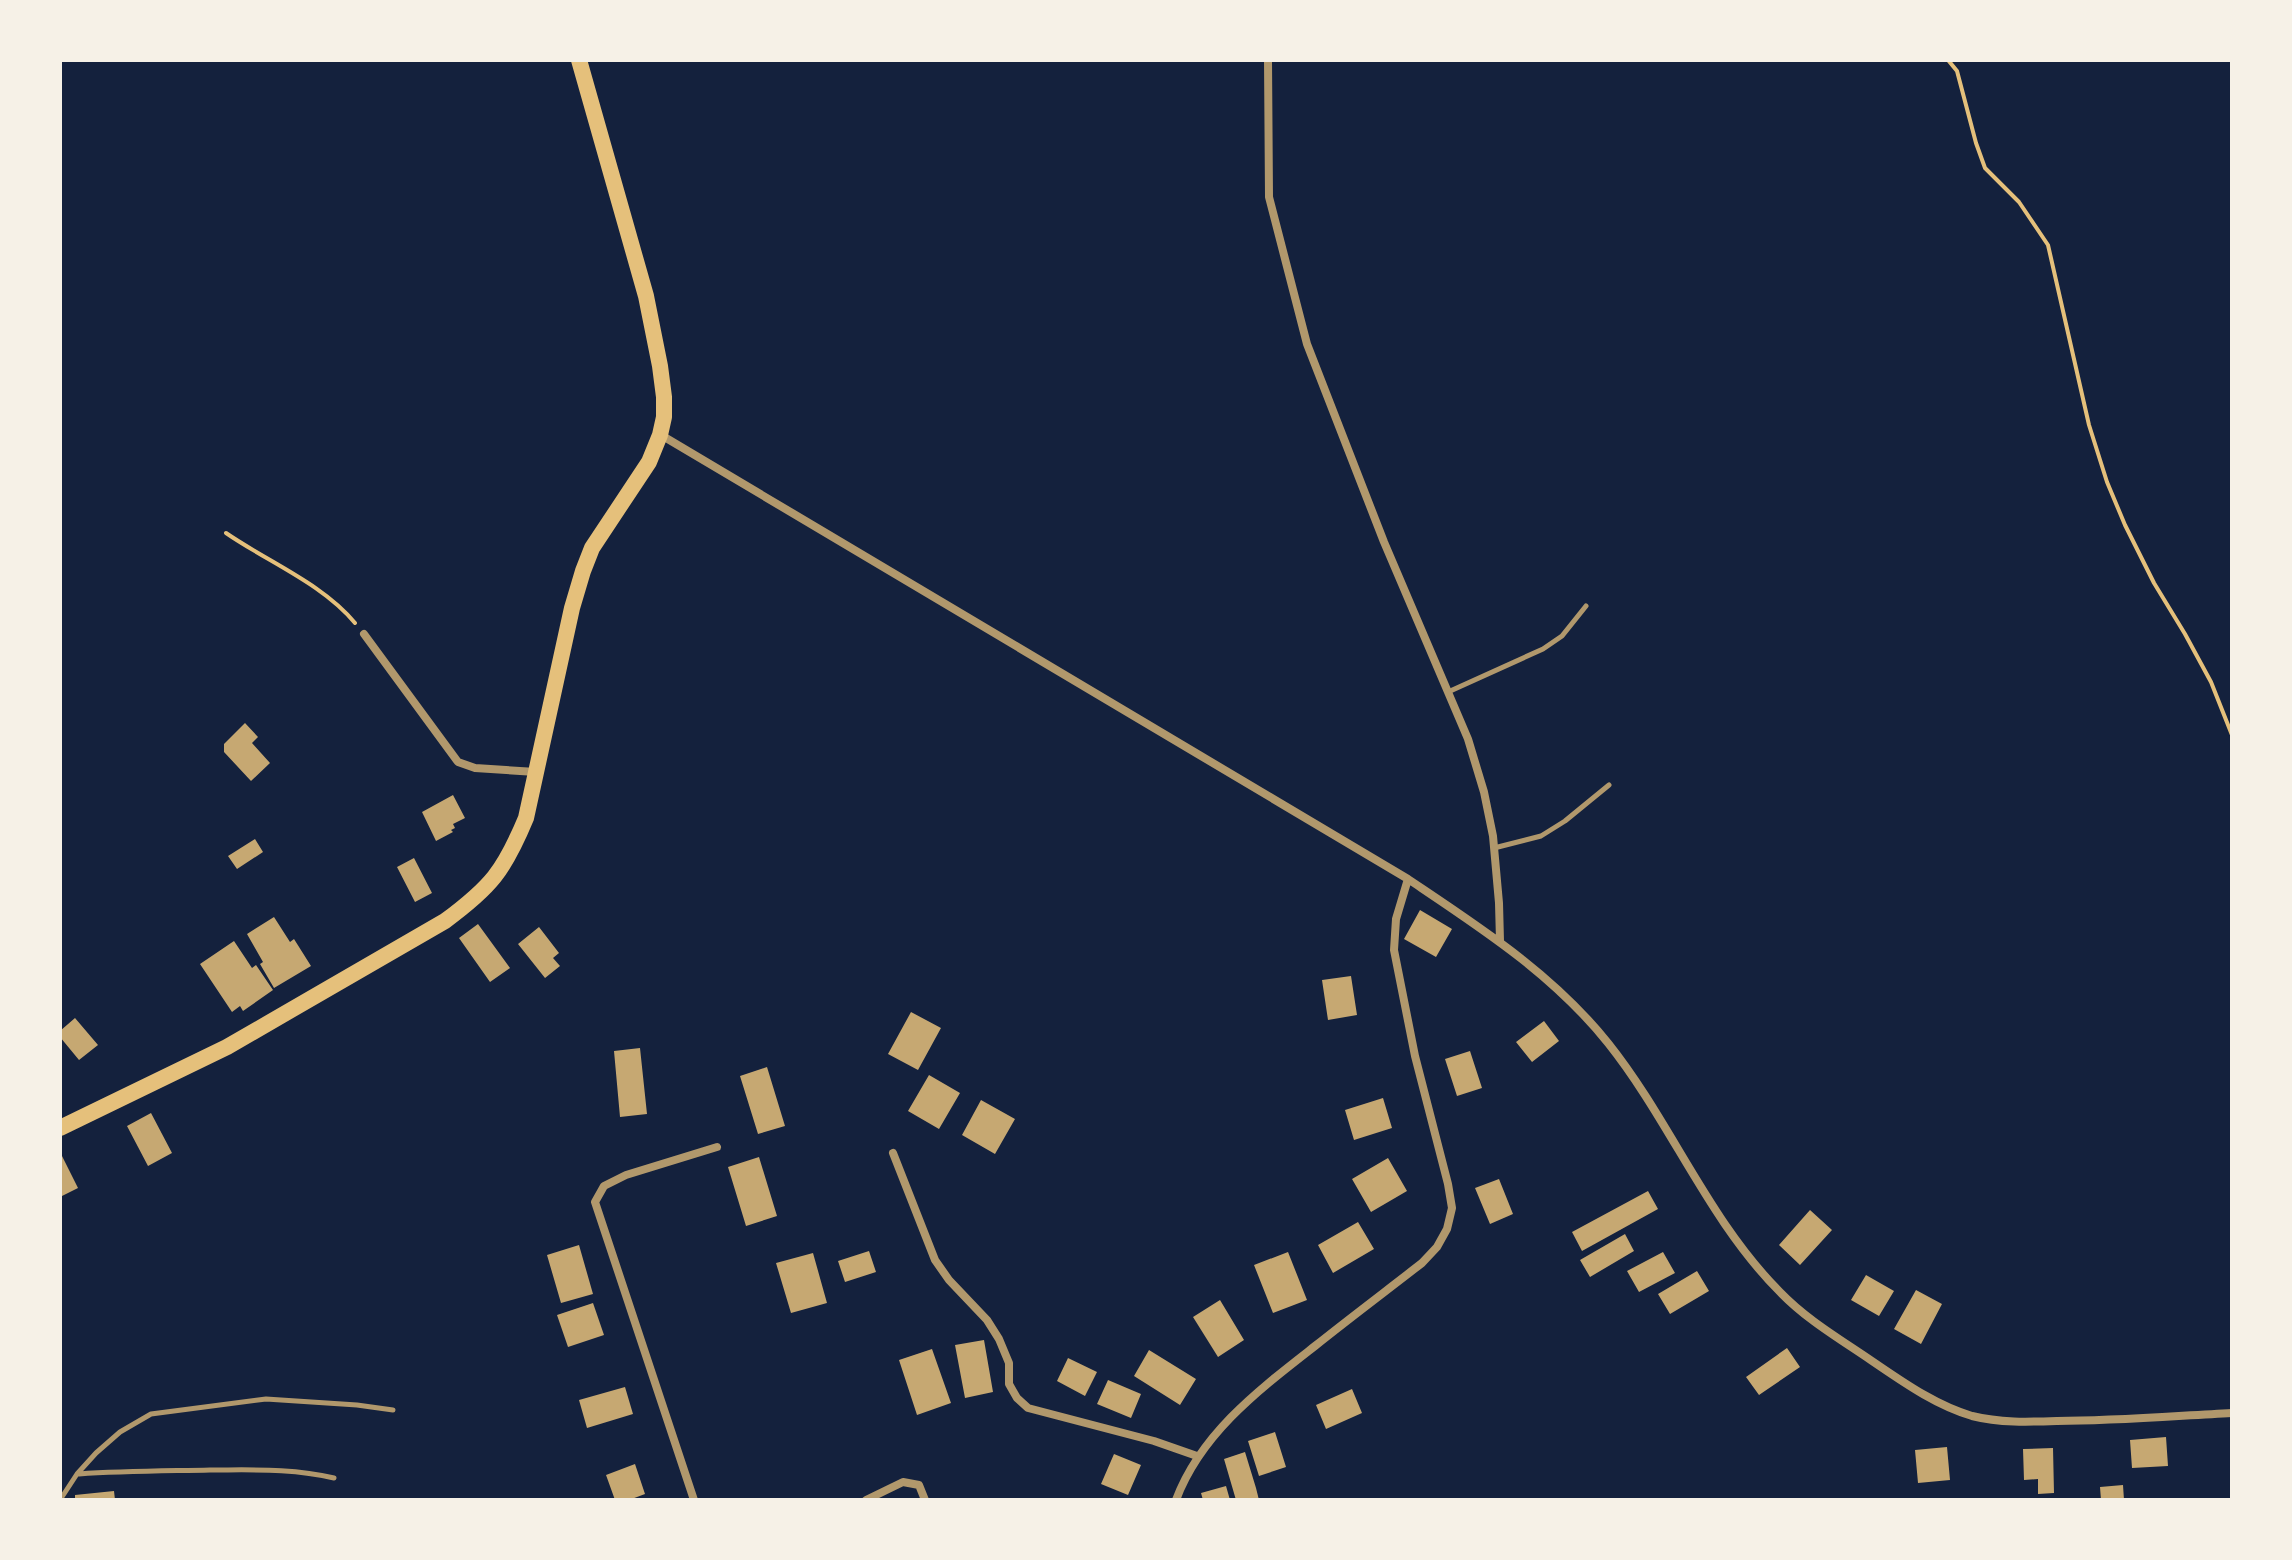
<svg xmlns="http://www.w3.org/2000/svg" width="2292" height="1560" font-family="Helvetica,sans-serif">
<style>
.building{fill:#c6a872}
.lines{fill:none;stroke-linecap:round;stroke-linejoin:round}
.path{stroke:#e5c07b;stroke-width:4}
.service{stroke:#b1986c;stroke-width:5}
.minor{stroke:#b1986c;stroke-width:8}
.secondary{stroke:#e5c07b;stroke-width:16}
</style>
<rect width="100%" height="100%" fill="#14213d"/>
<path class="building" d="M245,723l13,14 -6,6 18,20 -19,18 -27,-29v-8z
M453,795l12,23 -12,6 2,4 -4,2 2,2 -17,9 -14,-29z
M255,839l8,13 -26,17 -9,-13z
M414,858l18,35 -17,9 -18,-35z
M1420,910l32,19 -16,28 -32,-18z
M274,917l16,25 4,-3 17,27 -37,22 -14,-24 3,-2 -16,-28z
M478,924l32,44 -20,14 -31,-44z
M539,927l20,26 -6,5 7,8 -15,12 -27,-34z
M234,941l18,27 4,-3 17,25 -30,21 -3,-5 -8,6 -32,-48z
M1351,976l6,39 -29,5 -6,-40z
M911,1012l30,16 -23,42 -30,-16z
M75,1018l23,27 -19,15 -19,-23v-6z
M1544,1021l15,20 -27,21 -16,-20z
M640,1048l7,66 -27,3 -6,-66z
M1470,1051l12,37 -25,8 -12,-37z
M767,1067l18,59 -27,8 -18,-58z
M929,1075l31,18 -21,36 -31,-18z
M1383,1098l9,30 -38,12 -9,-30z
M981,1100l34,19 -20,35 -33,-19z
M151,1113l21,40 -24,13 -21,-40z
M60,1152l18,36 -18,9z
M759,1157l18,59 -31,10 -18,-59z
M1388,1158l19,33 -36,21 -19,-33z
M1499,1179l14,35 -23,10 -15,-36z
M1648,1191l10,18 -76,42 -10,-19z
M1810,1210l22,20 -32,35 -21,-20z
M1358,1222l16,27 -41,24 -15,-28z
M1625,1234l9,17 -44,26 -10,-17z
M579,1245l14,49 -32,9 -14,-48z
M869,1251l7,21 -31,10 -7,-21z
M1288,1252l19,48 -34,13 -19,-48z
M1663,1252l12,21 -36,19 -12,-21z
M813,1253l14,50 -36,10 -15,-50z
M1697,1271l12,20 -39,23 -12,-20z
M1866,1275l28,16 -15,25 -28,-16z
M1916,1290l26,14 -21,40 -27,-15z
M1220,1300l24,40 -26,17 -25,-40z
M593,1303l11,32 -36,12 -11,-32z
M984,1340l9,52 -28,6 -10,-53z
M1787,1348l13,19 -41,28 -13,-18z
M932,1349l19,54 -34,12 -18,-55z
M1149,1350l47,29 -16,26 -46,-29z
M1068,1358l29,14 -12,24 -28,-15z
M1108,1380l33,14 -10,24 -34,-14z
M625,1387l8,27 -46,14 -8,-28z
M1352,1389l10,24 -36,16 -10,-24z
M1275,1432l11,35 -27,9 -11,-35z
M2166,1437l2,29 -36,2 -2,-28z
M1947,1447l3,33 -32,3 -3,-33z
M2053,1448l1,45 -16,1v-15l-14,1 -1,-31z
M1245,1452l11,36 3,12h-23l-12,-41z
M1114,1454l27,11 -13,30 -27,-11z
M635,1464l10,30 -16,6h-14l-9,-25z
M2123,1485l1,15h-23l-1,-13z
M1226,1486l4,14h-27l-2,-7z
M114,1491l1,9h-40v-5z"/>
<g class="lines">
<path class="path" d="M1948,60l9,11 19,72 9,25 34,34 29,43 41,180 18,57 18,43 29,58 31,51 26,48 21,53
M226,533c42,29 97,51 129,90"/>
<path class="service" d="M1448,692l95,-43 19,-13 24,-30
M1494,848l47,-12 24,-15 44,-36
M79,1474c44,-3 87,-3 131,-4 42,0 83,-2 124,8
M60,1500l17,-26 19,-21 24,-21 31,-18 115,-15 91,6 36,5"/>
<path class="minor" d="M1268,60l1,137 38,147 77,198 84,197 16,53 9,44 6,67 1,38
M661,435l747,444c73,49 145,95 200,164 63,79 100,177 172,249 27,28 60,47 92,69 31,21 63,44 100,55 28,7 56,6 85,5 58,0 117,-5 175,-8
M364,634l94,128 17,6 61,4
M893,1153l42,107 14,20 38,40 12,19 10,24v21l8,14 11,10 126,33 43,15
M694,1500l-99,-298 9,-16 22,-11 91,-28
M866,1500l37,-18 16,3 6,15
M1176,1500c25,-67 84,-111 139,-154 35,-28 71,-55 107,-83l15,-16 10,-18 5,-21 -4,-24 -33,-128 -21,-106 2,-31 12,-40"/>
<path class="secondary" d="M60,1128l167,-81 218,-126c46,-34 59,-50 81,-103l46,-210 11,-37 9,-23 57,-86 11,-27 4,-18v-20l-4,-31 -14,-70 -67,-236"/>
</g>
<rect width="2292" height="1560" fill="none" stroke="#f6f1e7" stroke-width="124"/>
</svg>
